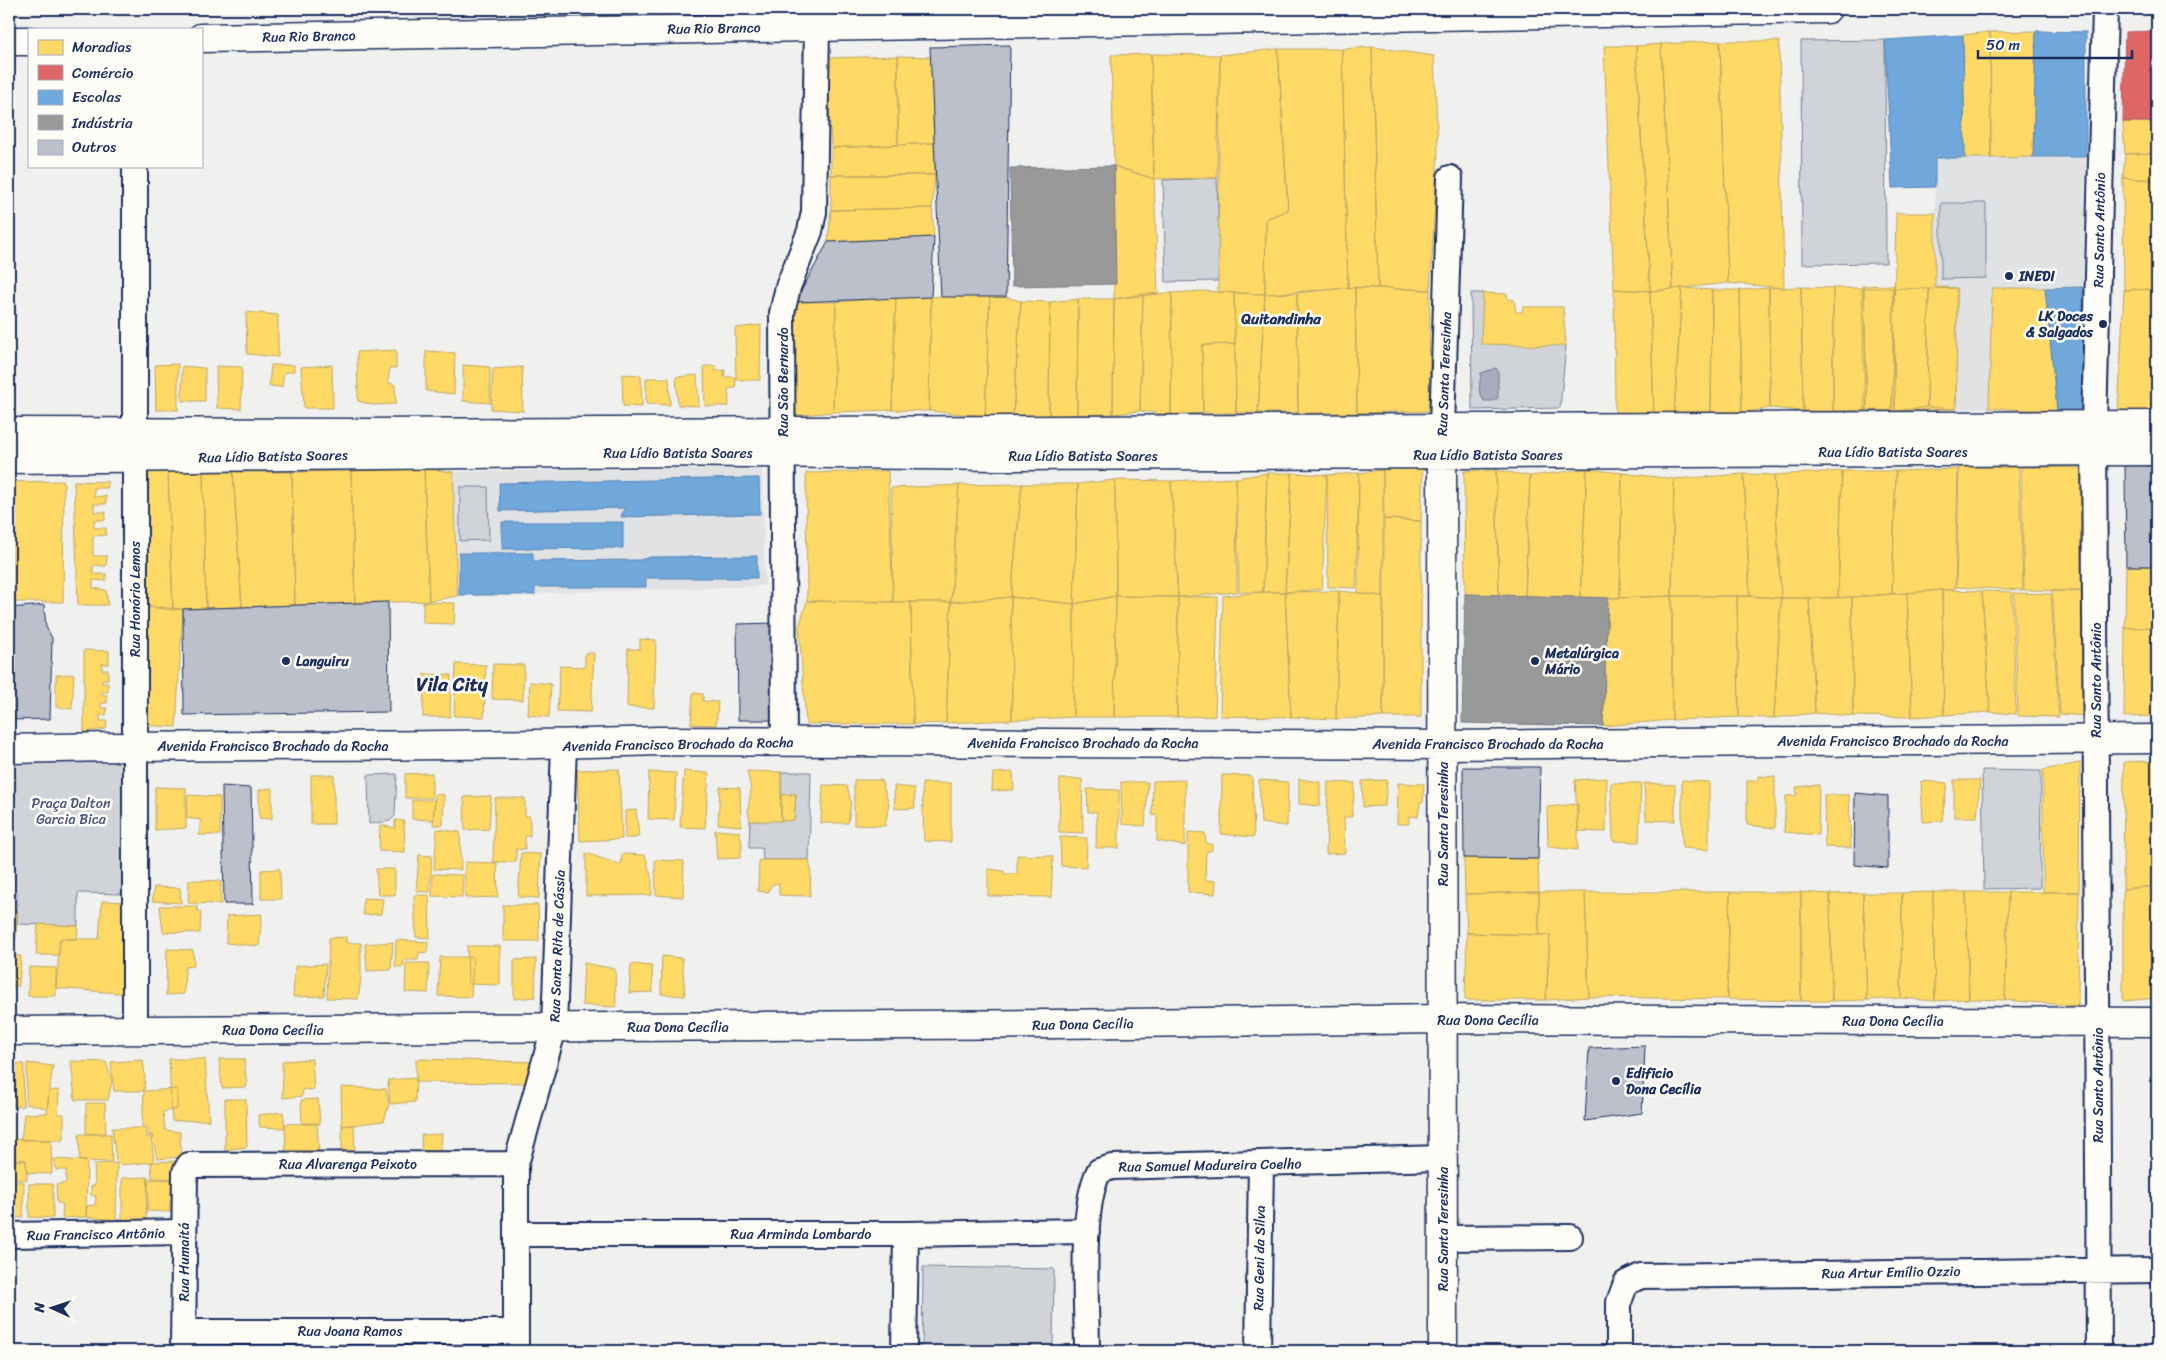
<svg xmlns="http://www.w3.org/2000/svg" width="2166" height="1360" font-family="Sriracha,sans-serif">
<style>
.built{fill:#e0e2e3}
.green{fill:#d0d3d8;stroke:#76819b}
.water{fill:#a7adbd;stroke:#6f7b97}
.homes{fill:#ffd966;stroke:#bba664}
.shops{fill:#e06666;stroke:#a55664}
.schools{fill:#6fa8dc;stroke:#5684b6}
.industry{fill:#999;stroke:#737987}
.building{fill:#bbc0ca;stroke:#1b2f5e}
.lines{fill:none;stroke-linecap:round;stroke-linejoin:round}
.street-casing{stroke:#1b2f5e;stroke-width:28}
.secondary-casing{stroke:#1b2f5e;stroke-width:31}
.street{stroke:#fdfcf7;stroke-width:24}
.secondary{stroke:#fdfcf7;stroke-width:28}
.poi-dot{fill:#1b2f5e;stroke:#fdfcf7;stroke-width:2}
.labels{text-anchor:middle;stroke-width:5;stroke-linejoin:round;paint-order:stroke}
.street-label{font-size:14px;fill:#1b2f5e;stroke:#fdfcf7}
.poi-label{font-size:14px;font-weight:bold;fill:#1b2f5e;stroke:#fdfcf7;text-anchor:start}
.park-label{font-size:14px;fill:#48587c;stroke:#fdfcf7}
.neighbourhood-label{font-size:15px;font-weight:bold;fill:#1b2f5e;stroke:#fdfcf7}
.district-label{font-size:19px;font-weight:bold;fill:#1b2f5e;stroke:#fdfcf7}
</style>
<rect width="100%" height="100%" fill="#f0f0ee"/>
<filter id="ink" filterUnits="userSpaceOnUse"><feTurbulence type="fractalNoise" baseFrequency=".02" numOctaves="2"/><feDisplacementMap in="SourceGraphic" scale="10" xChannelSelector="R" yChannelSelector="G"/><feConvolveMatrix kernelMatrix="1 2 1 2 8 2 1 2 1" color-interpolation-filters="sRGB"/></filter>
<g filter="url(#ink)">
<path class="built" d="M2086,157l-3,130 -91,1 -3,120 -33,1 1,-120 -22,-2v-129z
M762,466l3,120 -308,10 -4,-124z"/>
<path class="green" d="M1885,40l1,223 -84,1 -1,-223z
M1217,178l3,103 -54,1 -3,-102z
M1941,203h45v75l-45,1z
M1471,293h12l83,53 -6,62 -88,2z
M460,487h28l1,53 -29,1z
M135,746l-12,100v48l-45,-1v33l-61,-2v-31h-8v-144z
M1982,770l59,1 -1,117 -56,1z
M781,772h30l-2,88h-46l-1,-12h-13l1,-27 44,-1 2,-26 -15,1z
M397,774l-2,42 -5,5 -21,3 -1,-49z
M923,1267l131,2 -1,82h-131z"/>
<path class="water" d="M1496,368l2,3v27l-6,3h-8l-5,-11 2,-17z"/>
<path class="homes" d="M2036,31l-3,126 -42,1 -1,-126z
M1990,32l1,126h-26l-2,-123z
M1720,41h59l5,247 -56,-5z
M1720,41l8,242 -55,6 -12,-245z
M1661,44l12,245 -23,2 -14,-245z
M1604,46h32l14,245 -36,-2z
M1372,47l62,9 4,95 -8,139 -52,-2z
M1372,47l6,241h-30l-6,-239z
M1278,49h64l6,239 -83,6 1,-75 22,-9z
M1278,49l10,161 -22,9 -1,75 -47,-2 2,-237z
M1151,54l69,1 -3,123 -63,1z
M1151,54l3,125 -40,-13 -3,-111z
M898,56v89l-67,3 -4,-90z
M898,56l33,1 3,86 -36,2z
M2123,122h34v31l-32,1z
M934,143l1,32h-104v-27z
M2157,153v27l-34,-2 2,-24z
M1114,166l40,13 4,115 -44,5z
M831,175h104l-3,33 -101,2z
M2123,178l34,2v109l-33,1z
M932,208l2,29 -106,5 3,-32z
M1896,213h39v74l22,1 -1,121 -64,2z
M1894,285l-2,126 -27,1 -3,-126z
M1355,287l75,3 -1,121 -72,2z
M1355,287l2,126h-59l-1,-120z
M1801,287l32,1v123h-30z
M1801,287l2,124 -33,-3 -1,-120z
M1682,288l30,2 -1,123 -37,2z
M1682,288l-8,127 -20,3 -4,-127z
M1769,288l1,120 -28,5 -2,-123z
M1833,288h31l3,122 -34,1z
M1864,288h29l2,123 -28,-1z
M1893,288l36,1 -2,118 -32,4z
M1957,288l-1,121 -29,-2 2,-118z
M1992,288h53l12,123 -68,-3z
M1614,289l36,2 4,123 -39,-2z
M2157,289v128l-39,-2 6,-125z
M1712,290h28l2,123h-31z
M1202,291l32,2 1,51 -33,1 1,68 -32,2 1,-122z
M990,293l31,8 -8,114 -28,1z
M990,293l-5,123 -56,-5 2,-114z
M1172,293l-1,122 -31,-4 3,-117z
M1234,293l31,1 -7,119h-22z
M1297,293l1,120h-40l7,-119z
M1483,293l24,1 1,5 6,1 2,12h6l1,-5h40l3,39 -85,-2z
M1143,294l-3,117 -27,3 1,-115z
M896,297h35l-2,114 -37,-1z
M896,297l-4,113 -59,2 3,-110z
M1078,299h36l-1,115 -36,1z
M1078,299l-1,116 -28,1 1,-114z
M1021,301l29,1 -1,114 -36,-1z
M795,302h41l-3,110 -41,4z
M246,312l32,3v42l-31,-3z
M761,325l-1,55h-24l-1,-52z
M1235,344l1,69h-33l-1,-68z
M396,350v18h-6l-2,14 7,3 1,19 -22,1 -16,-4 -1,-49z
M426,351l29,2 -1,41 -28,-3z
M178,364v46h-22l-1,-45z
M271,365h23v6l-10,2 -2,14 -13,-1z
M332,365l1,43h-29l-3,-41z
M463,365l27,2v36l-27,-2z
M182,366l23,2v33h-23z
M216,366l26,1 -1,42 -24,-1z
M704,366h12l-1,5 10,-1 -1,7h11l1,11 -8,1 1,17h-24z
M522,367l1,44 -32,-2 2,-40z
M622,374l19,1 1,32 -19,-1z
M697,375l2,31 -21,-1 -2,-28z
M646,378h23l1,27 -24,-1z
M1383,461l40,1 -2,59 -37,-2z
M1959,467h60l4,123 -67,-3z
M2021,467l65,1v123l-62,-1z
M424,469l29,3 4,124 -28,5z
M424,469l5,132 -74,2 -4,-132z
M1587,469l-7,128 -55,-1 5,-120z
M1587,469l35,4 -2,125 -40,-1z
M1958,469l-3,120 -63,5 4,-123z
M1383,470v126l-25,-3 1,-120z
M1496,470l3,125 -34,-1 -1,-123z
M1496,470l34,6 -5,120 -26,-1z
M351,471l4,132 -60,2 -3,-133z
M888,471l5,131 -86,-1 -1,-128z
M1842,471l-4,127h-57l-7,-123z
M1842,471h54l-4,123 -54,4z
M137,472h31l5,138 -34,-4z
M168,472h35l3,136 -33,2z
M203,472h30l9,135 -36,1z
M233,472h59l3,133 -53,2z
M1267,473h25l-7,119h-22z
M1267,473l-4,119h-24l-3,-114z
M1292,473l35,2 -5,114 -37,3z
M1359,473l-3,115 -28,-1 -1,-112z
M1622,473l52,6 -2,117 -52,2z
M1744,474l6,122h-78l2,-117z
M1744,474l30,1 7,123 -31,-2z
M1236,478l1,114 -59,5 -7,-116z
M1115,480l56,1 7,116 -62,-1z
M1115,480l1,116 -42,8 4,-120z
M64,481l-1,121h-51l-2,-120z
M74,481l34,1 -1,6h-13v9l12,-1v8h-12v8h12l-1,8h-11v8h12v7l-13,1v20h14l-1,10 -13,-1v9h13v7l-13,-1v8l13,2 2,15h-30z
M9,482l3,120 -3,1z
M1022,484h56l-4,120 -63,-7z
M1022,484l-11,113 -60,5 8,-117z
M959,485l-8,117h-58l-2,-114z
M1384,519l37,2v196h-38z
M2126,566h31v61l-32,1z
M1942,590l2,125 -32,2 -5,-124z
M1942,590l40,1 8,121 -46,3z
M1339,591l-3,128 -45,-2 -6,-125z
M1339,591l44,5v121l-47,2z
M1982,591l30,1 4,122 -26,-2z
M2052,591l35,1 1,124 -28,-2z
M1263,592h22l6,125 -71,-1 3,-120z
M1907,593l5,124 -59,-1 -1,-119z
M2014,593l37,1 8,123 -41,-1z
M1116,596l-2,121h-41l1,-113z
M1116,596l62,1 -1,120h-63z
M1672,596v124l-69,6 5,-128z
M1672,596h65l2,121 -67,3z
M1737,596l44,2 -7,120 -35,-1z
M1011,597l1,123 -66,3 5,-121z
M1011,597l63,7 -1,113 -61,3z
M1178,597h40l-3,119 -38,1z
M1852,597l1,119 -38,-3 -6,-115z
M1781,598h28l6,115 -41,5z
M807,601l104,1 2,122h-107l-7,-97z
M423,602l32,1 -1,21 -31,-1z
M911,602h40l-5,121 -33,1z
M139,606l44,3 -7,118 -33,-2z
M2157,627v89l-33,1 1,-89z
M640,639l16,1 -2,68 -27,-1 1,-58h12z
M84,650l25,1v13h-7v6h6v9h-6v4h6v9h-6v3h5v8h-6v5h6l-1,7h-6v6h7l-1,8 -22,3z
M585,653h9l-3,59 -34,-1 3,-45 25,1z
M456,664l30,1 -2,52 -30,-1z
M493,664l31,1 -1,35 -31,-1z
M74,674l-2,35 -16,-2v-32z
M424,674l27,1 -1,42h-27z
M530,682l21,2 -2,33 -21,-2z
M693,693l10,1v7l15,1 -2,23 -25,-1z
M2157,761v125l-34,3 1,-127z
M2080,763l-1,129h-36v-122z
M619,769l3,70 -42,2 -3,-71z
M684,771l25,2 -4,55 -25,-1z
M747,771l34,1v49h-31l-2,-10 3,-22z
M649,772l27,1 -2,47 -26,-1z
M1013,772l1,18 -22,1 1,-18z
M432,773v25h-27v-24z
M311,775h23v49h-23z
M1222,775l30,1 2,61 -33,-3z
M1758,776l17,1v51l-28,-3v-44h11z
M1607,778l-1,54 -28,-1 -3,-51z
M1060,779h22l1,54 -24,-1z
M1299,779l21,3v24l-21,-2z
M854,780h27l8,24 -4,22 -31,-1z
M1185,780v66l-28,-5v-25l-5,-1 1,-34z
M1259,780l29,2 -1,44 -26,-3z
M1387,780l-2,26 -22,1 -1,-26z
M1682,780l27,2v68l-27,-2z
M1954,780h26l-3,37h-23z
M1921,781l26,2 -5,38 -19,1z
M1121,782h27l-3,44 -23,-2z
M1328,782l27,1 -3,34h-8l1,36 -19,1z
M922,783h29v59l-27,-1z
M1398,783l26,1 -1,18h-3l-2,15 -9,-1v8h-12z
M1611,783h30l-2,59 -26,-1z
M1644,783l31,2v36l-29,-1z
M823,785l24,1 4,16 -3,21h-27z
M1819,785l-1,50 -34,-3 2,-36 11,-1 -1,-8z
M894,786l20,2 1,20 -20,1z
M155,787l31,1v40l-31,2z
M720,787l20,1 1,38 -23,-2z
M272,788v31l-13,-1v-28z
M1087,789l32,1v58h-23l1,-36h-9z
M435,794l9,1 -1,30h-10z
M796,794l-2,26 -13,1v-26z
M188,795l32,2v38h-21l2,-15 -15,-2z
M1824,795h25l2,53 -26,-1z
M491,796l-2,33 -24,1 -1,-33z
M495,798h30v18h5v20h-5v13h-9v13h-23z
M412,800h23l-2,20 -21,-1z
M1578,804v46l-30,-3 -1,-40z
M636,810l3,26 -4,2h-10v-27z
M395,820l9,1 1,31 -26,-1 1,-26 15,3z
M437,829l23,3 1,38 -27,-1z
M715,830l25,2 2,14 -2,12 -23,1z
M1188,832l17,1 1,10 6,2v5l-6,2 -1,28 11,1 -1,13 -27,-2z
M1060,837l27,1 -1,29 -25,-1z
M521,853l20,1 -2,44 -21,-1z
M586,853l35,12 1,-11 23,1 7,25v15l-66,1z
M419,855l13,1 -2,36 -14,-1z
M1017,855l36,1 -2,41 -63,-1v-27l16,2v3h13z
M1464,858l74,1 1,33 -74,2z
M655,860l29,1 -1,36 -27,-2z
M759,860h50l2,11 -1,25 -31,-1v-12l-8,2 -3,7 -10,-1z
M465,862l32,1 1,34 -33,1z
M280,869l1,30h-20v-29z
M376,869h19v26h-17z
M433,874l30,1 -1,22 -30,-1z
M189,880l32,1v23l-33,-1z
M2157,886v112l-34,3v-112z
M154,887l26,1 1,15 -29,-2z
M1539,892v43l-72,-2 -2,-39z
M1539,892h46l4,105 -43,3 4,-65h-11z
M1585,892h145l-3,107 -138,-2z
M1730,892h71v109l-74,-2z
M1801,892l29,2 2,107h-31z
M1933,892l2,109 -34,-3 1,-105z
M1933,892h33l3,107 -34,2z
M1966,892h42l-3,108 -36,-1z
M2008,892h71l-1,114 -73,-6z
M1863,893l4,107 -35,1 -2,-107z
M1863,893h39l-1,105 -34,2z
M414,895h15l1,43 -14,-1z
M363,898l20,1 -2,15 -18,1z
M102,901l29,1 1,92 -76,-6 4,-49h39z
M503,905h35l1,36h-36z
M160,906h37v4l4,2 -1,21 -37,-1z
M17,909l-1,25 -7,-1v-23z
M262,914l-3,32 -33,-3 1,-27z
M38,924l40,2 -1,13h-17l-1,16h-23z
M9,933l7,1v5l-7,1z
M1467,933l83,2 -4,65h-81z
M346,937v6h15v34l-3,22 -31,-1 2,-60z
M396,940l32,2 -1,11 -8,-1 -1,8h-14l-1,7h-8z
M393,942l-2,28 -24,1 -2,-27z
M467,946h33v39l-32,-1z
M167,949l26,1 1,16 -9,1 -1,27 -18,1z
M9,956h12l-2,30h-10z
M662,956l20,2 3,38 -24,-2z
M440,957h33l-2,40 -33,-1z
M536,959l-1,38 -21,2v-39z
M406,963h23l-1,30 -23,-1z
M584,963l31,6 1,38 -34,-2z
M326,964l-2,32 -31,1 2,-31z
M631,964l21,2 1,26 -24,1z
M29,967l27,1v28h-28z
M169,1059h36l4,61 -37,1z
M219,1059h25l3,28 -25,1z
M312,1059l2,31 -11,-1 -1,7 -19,2 -1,-37z
M416,1059l120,3 -1,21 -119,-1z
M143,1060l2,16 -1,15h-30l-3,-29z
M71,1061l35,1 6,19 -4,19h-33z
M9,1063l15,1 -1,42h-14z
M27,1063l26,3 -6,42 -21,-4z
M416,1078l-1,24 -25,2 -2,-24z
M341,1087l45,2 3,15 -5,17 -42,5z
M177,1089v20l-14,3 2,18 15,2 1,25 -24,2 -5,-24h-3l-1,-7h-6l2,-37z
M59,1090l-1,24h6v26h-43l3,-26 23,-1 2,-22z
M225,1099h21l1,48 -22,3z
M318,1099l2,25h-18l-1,-24z
M86,1103h19l1,30 -20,1z
M283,1112l2,16 -25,-1 -2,-12z
M317,1123l2,32h-33l-1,-31z
M354,1125l1,33h-13v-32z
M112,1128h34l1,9 4,-1 3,26 -34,3 -4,-5z
M79,1134h32l1,28 -32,-1z
M442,1134l-2,23 -18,1 -1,-23z
M9,1139l42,1 1,34 -25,-1 -1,-13h-17z
M54,1159l33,2 -1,56 -24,1 1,-14 -6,-1 -1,-18 10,-2v-13h-10z
M9,1160h17l1,20 -18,-1z
M181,1161l2,18 -31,-1 -1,-16z
M117,1163l-1,57 -30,-3 1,-11 8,-1 1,-9 -5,-1v-8l4,-2 -1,-21z
M148,1177l-2,42 -24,1v-42z
M148,1179l26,1 -1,7h4v14l-7,1v10l-22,-1z
M9,1181l15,1 -1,35 -14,2z
M29,1184h24v34l-24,-1z"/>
<path class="shops" d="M2157,31v91h-34l2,-90z"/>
<path class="schools" d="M2036,31l50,1v125h-53z
M1963,35l2,123h-30v29l-43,1 -7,-148z
M2083,287v124h-26l-12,-123z
M759,478l1,36 -139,3 3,-9 -124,3 -1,-28z
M502,522h121v26l-121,1z
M459,553h74v8l107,-1 10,-3 107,-1v22h-111v9h-111v8h-76z"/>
<path class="industry" d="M1114,166l2,118 -104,2 -2,-118z
M1465,594l143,4 -5,128 -141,-3z"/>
<path class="building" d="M1010,45l-4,252h-65l-11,-250z
M934,237l-3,60 -136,5 33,-60z
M2125,465l32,1v100h-31z
M388,602l1,110 -205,3 -1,-106z
M44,605l2,22 6,11 -2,81 -40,1 -1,-112z
M777,623l1,97h-40l-1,-96z
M1463,767h77l-2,92 -74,-1z
M222,786l29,2 2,116h-29z
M1855,793l33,3v72l-34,-3z
M1645,1046l-3,67 -57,8 4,-73z"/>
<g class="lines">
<g class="street-casing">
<path id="street" d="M135,166v865
M1442,428l8,-250
M784,742l-2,-429 6,-26 22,-56 4,-19 3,-185
M516,1234h390l181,-3
M9,1235l175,-3
M1443,1238l127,-1
M183,1332h333
M183,1351l2,-179 4,-7 327,-1
M516,1351v-187l38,-136 10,-283
M904,1351l2,-117
M1087,1351c0,-47 -8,-140 12,-180l13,-4 331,-9
M1258,1351l3,-187
M1619,1351v-49l7,-19 15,-7 516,-6
M2099,1351l-5,-926 11,-416"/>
</g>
<g class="secondary-casing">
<path id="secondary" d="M201,38l1626,-29
M9,41h20
M9,432l358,1 1790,-8
M1442,438l1,913
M9,459l654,-7 336,4 1158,-5
M9,749c217,-6 434,0 650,-8l784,4 714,-6
M9,1031l1045,-7 389,-5 714,3"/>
</g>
<use href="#street" class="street"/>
<use href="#secondary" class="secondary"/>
</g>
</g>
<g class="poi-dot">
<circle cx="2009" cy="276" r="5"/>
<circle cx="2103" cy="324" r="5"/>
<circle cx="286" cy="661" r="5"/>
<circle cx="1535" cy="661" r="5"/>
<circle cx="1616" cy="1081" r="5"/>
</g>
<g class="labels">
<g class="street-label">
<text transform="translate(714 28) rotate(-1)" y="5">Rua Rio Branco</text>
<text transform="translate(309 36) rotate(-1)" y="5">Rua Rio Branco</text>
<text transform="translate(2099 230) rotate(-89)" y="5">Rua Santo Antônio</text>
<text transform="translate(1444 374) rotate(-88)" y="5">Rua Santa Teresinha</text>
<text transform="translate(783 382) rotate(-90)" y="5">Rua São Bernardo</text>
<text x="1893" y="457">Rua Lídio Batista Soares</text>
<text x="678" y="458">Rua Lídio Batista Soares</text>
<text x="1488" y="460">Rua Lídio Batista Soares</text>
<text transform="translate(273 456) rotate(-1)" y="5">Rua Lídio Batista Soares</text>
<text x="1083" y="461">Rua Lídio Batista Soares</text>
<text transform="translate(135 599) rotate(-90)" y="5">Rua Honório Lemos</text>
<text transform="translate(2096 680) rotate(-90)" y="5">Rua Santo Antônio</text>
<text x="1893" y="746">Avenida Francisco Brochado da Rocha</text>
<text x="1083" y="748">Avenida Francisco Brochado da Rocha</text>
<text transform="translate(678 744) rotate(-1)" y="5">Avenida Francisco Brochado da Rocha</text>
<text x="1488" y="749">Avenida Francisco Brochado da Rocha</text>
<text x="273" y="751">Avenida Francisco Brochado da Rocha</text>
<text transform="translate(1443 824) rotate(-90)" y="5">Rua Santa Teresinha</text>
<text transform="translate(557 946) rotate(-88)" y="5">Rua Santa Rita de Cássia</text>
<text x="1488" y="1025">Rua Dona Cecília</text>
<text x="1893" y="1026">Rua Dona Cecília</text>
<text transform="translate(1083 1024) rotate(-1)" y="5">Rua Dona Cecília</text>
<text x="678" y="1032">Rua Dona Cecília</text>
<text x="273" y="1035">Rua Dona Cecília</text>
<text transform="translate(2098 1085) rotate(-90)" y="5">Rua Santo Antônio</text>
<text x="348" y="1169">Rua Alvarenga Peixoto</text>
<text transform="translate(1210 1165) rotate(-1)" y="5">Rua Samuel Madureira Coelho</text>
<text transform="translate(1443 1229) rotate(-90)" y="5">Rua Santa Teresinha</text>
<text transform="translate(96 1234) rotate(-1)" y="5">Rua Francisco Antônio</text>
<text x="801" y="1239">Rua Arminda Lombardo</text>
<text transform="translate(1259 1258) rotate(-89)" y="5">Rua Geni da Silva</text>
<text transform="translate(184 1262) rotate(-90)" y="5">Rua Humaitá</text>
<text transform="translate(1891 1272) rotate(-1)" y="5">Rua Artur Emílio Ozzio</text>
<text x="350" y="1336">Rua Joana Ramos</text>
</g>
<g class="poi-label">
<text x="2019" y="281">INEDI</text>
<text x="2093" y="321" text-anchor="end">LK Doces<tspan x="2093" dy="16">&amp; Salgados</tspan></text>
<text x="1545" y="658">Metalúrgica<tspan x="1545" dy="16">Mário</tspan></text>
<text x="296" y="666">Languiru</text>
<text x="1626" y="1078">Edificio<tspan x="1626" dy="16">Dona Cecília</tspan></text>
</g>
<g class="park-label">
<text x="71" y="808">Praça Dalton<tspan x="71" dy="16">Garcia Bica</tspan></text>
</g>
<g class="neighbourhood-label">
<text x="1281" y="324">Quitandinha</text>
</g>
<g class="district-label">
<text x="452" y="691">Vila City</text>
</g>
</g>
<rect width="2166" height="1360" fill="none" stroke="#fdfcf7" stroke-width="30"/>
<rect x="15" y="15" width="2136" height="1330" fill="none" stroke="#1b2f5e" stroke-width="2" filter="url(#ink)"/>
<rect x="28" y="28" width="175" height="140" fill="#fdfcf7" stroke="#a3aaba"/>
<rect x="38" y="40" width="25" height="15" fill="#ffd966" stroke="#a3aaba"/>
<text x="72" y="52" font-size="15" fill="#1b2f5e">Moradias</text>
<rect x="38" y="65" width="25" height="15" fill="#e06666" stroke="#a3aaba"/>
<text x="72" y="78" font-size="15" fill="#1b2f5e">Comércio</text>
<rect x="38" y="90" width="25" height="15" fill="#6fa8dc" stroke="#a3aaba"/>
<text x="72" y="102" font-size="15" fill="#1b2f5e">Escolas</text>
<rect x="38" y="115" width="25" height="15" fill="#999999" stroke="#a3aaba"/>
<text x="72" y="128" font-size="15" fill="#1b2f5e">Indústria</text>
<rect x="38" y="140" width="25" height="15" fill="#bbc0ca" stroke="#a3aaba"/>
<text x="72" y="152" font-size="15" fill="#1b2f5e">Outros</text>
<g transform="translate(52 1308) rotate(273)" stroke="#fdfcf7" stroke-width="4" paint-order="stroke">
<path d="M0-4L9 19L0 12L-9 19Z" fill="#1b2f5e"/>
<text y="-8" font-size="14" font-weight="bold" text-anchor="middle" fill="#1b2f5e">N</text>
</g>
<path d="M1978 50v8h154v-8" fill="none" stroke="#1b2f5e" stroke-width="2.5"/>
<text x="1986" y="50" font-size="15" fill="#1b2f5e" stroke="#fdfcf7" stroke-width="4" paint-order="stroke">50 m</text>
</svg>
